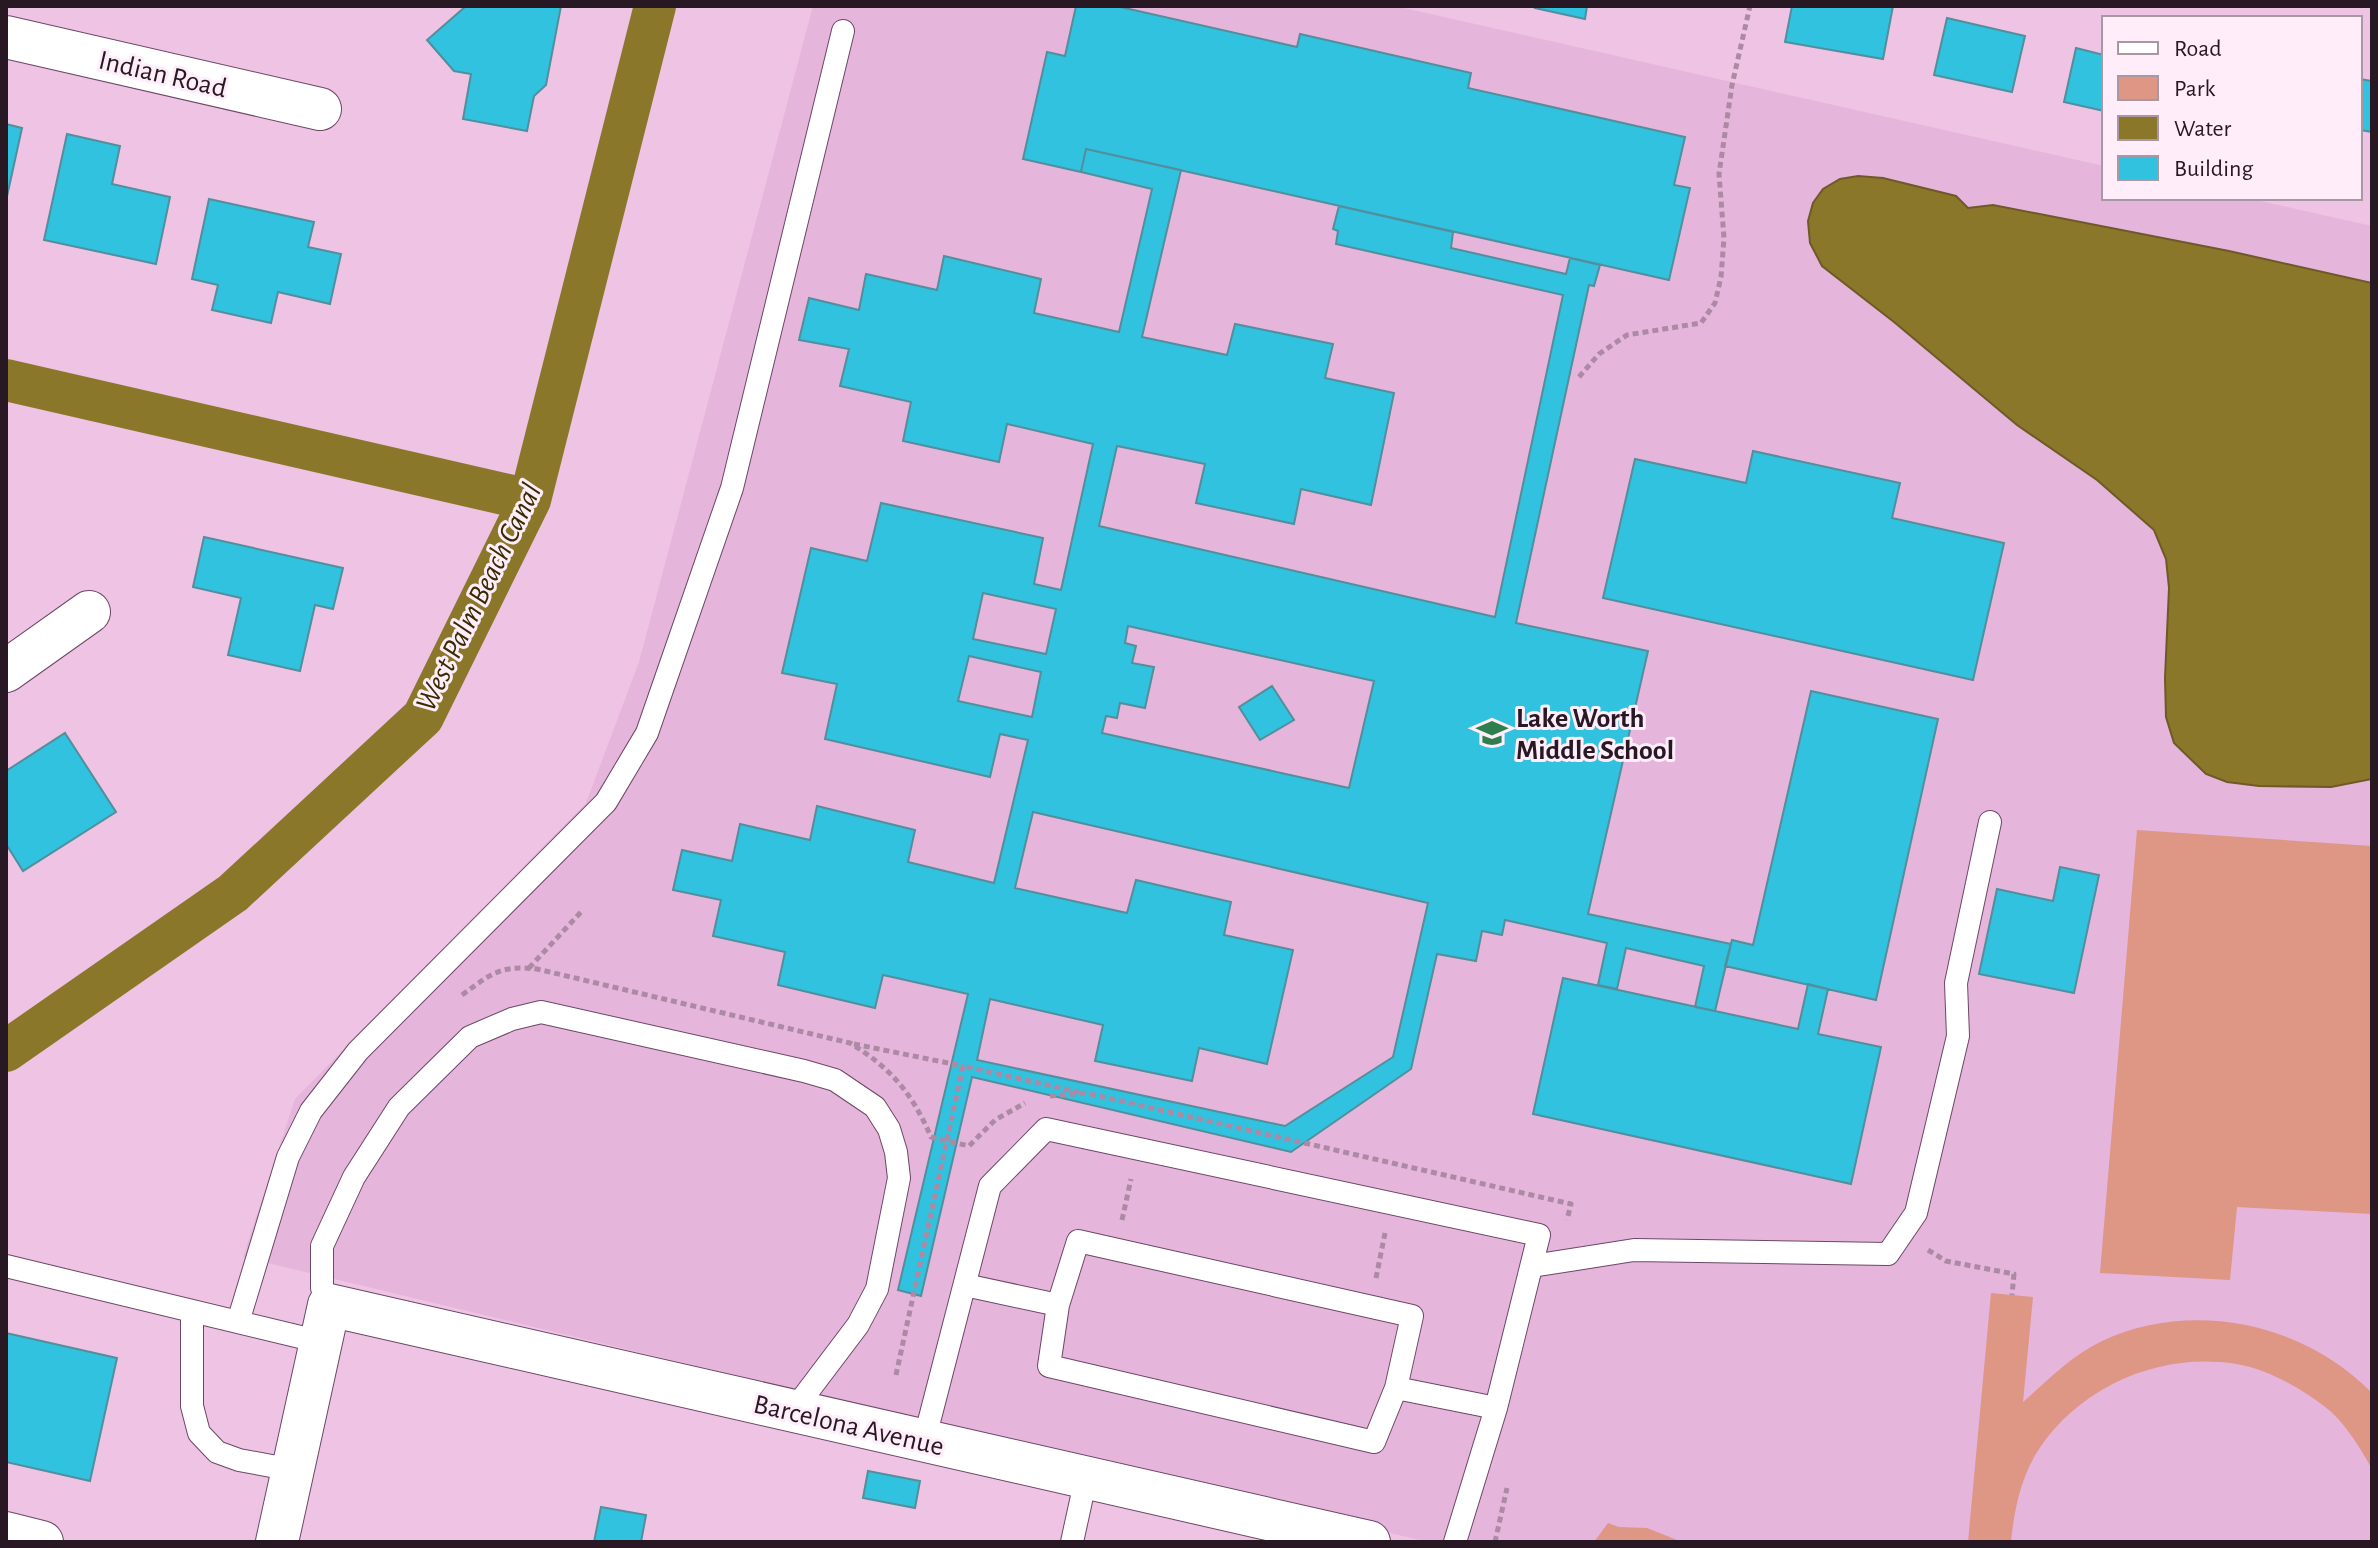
<svg xmlns="http://www.w3.org/2000/svg" width="2378" height="1548" font-family="'Alegreya Sans',sans-serif">
<style>
.built{fill:#e6b5db}
.green{fill:#de9685}
.water{fill:#8b772a;stroke:#6d5a28;stroke-width:2}
.lines{fill:none;stroke-linecap:round;stroke-linejoin:round}
.canal{stroke:#8b772a;stroke-width:42}
.building{fill:#30c2de;stroke:#538e9c;stroke-width:2;fill-rule:evenodd}
.service-casing{stroke:#6c4865;stroke-width:24}
.minor-casing{stroke:#6c4865;stroke-width:44}
.path{stroke:#ac8aa4;stroke-width:5;stroke-dasharray:6 4;stroke-linecap:butt}
.service{stroke:#fff;stroke-width:22}
.minor{stroke:#fff;stroke-width:42}
.labels{text-anchor:middle;stroke-width:6;stroke-linejoin:round;paint-order:stroke}
.street-label{font-size:28px;fill:#271824;stroke:#ffedfa}
.poi-label{font-size:28px;font-weight:bold;fill:#271824;stroke:#ffedfa;text-anchor:start}
.water-label{font-size:30px;font-style:italic;fill:#372c00;stroke:#ffedfa}
</style>
<rect width="100%" height="100%" fill="#eec3e4"/>
<path class="built" d="M813,6h582l709,160v32h143l125,28v1316h-944l-1185,-285 52,-158 291,-296 53,-141z"/>
<path class="green" d="M2137,830l235,16v368l-135,-7 -7,73 -130,-7z
M1991,1293l42,4 -10,105c25,-22 47,-45 77,-60 90,-43 203,-20 272,51v76c-13,-23 -27,-47 -48,-63 -25,-19 -57,-37 -88,-42 -75,-12 -154,21 -197,85 -18,27 -25,61 -28,93h-43z
M1608,1523l11,4 28,1 35,14h-88z"/>
<path class="water" d="M1858,176l25,2 73,18 12,12 25,-3 236,46 143,32v496l-41,8 -72,-1 -32,-4 -21,-8 -32,-31 -8,-26 -1,-39 4,-90 -3,-29 -12,-29 -57,-50 -80,-55 -123,-103 -72,-56 -12,-23 -2,-22 5,-18 10,-14 17,-10z"/>
<g class="lines">
<path class="canal" d="M6,380l524,120
M6,1051l227,-158 190,-176 107,-217 125,-494"/>
</g>
<path class="building" d="M466,6h95l-15,79 -12,11 -7,35 -64,-12 8,-45 -17,-3 -27,-31z
M1076,6h40l181,41 3,-13 171,39 -3,15 217,49 -11,48 16,3 -21,92 -583,-131 -5,23 -58,-13 24,-107 18,4z
M1536,6h51l-2,13 -50,-11z
M1792,6h101l-10,53 -98,-17z
M1947,18l78,18 -13,56 -78,-17z
M2076,48l28,7v56l-40,-9z
M2360,79l12,2v51l-12,-2z
M6,124l16,4 -16,73z
M67,134l53,12 -8,38 58,13 -14,67 -112,-24z
M1086,149l95,21 -39,167 85,18 8,-31 98,20 -8,34 69,15 -23,112 -70,-16 -7,35 -98,-21 9,-39 -88,-18 -18,80 396,91 68,-322 -227,-51 2,-13 -5,-2 6,-23 114,26 -2,16 115,26 4,-16 30,7 -6,21 -5,-1 -73,338 132,28 -60,263 143,30 -16,67 -20,-4 9,-41 -78,-18 -9,41 -19,-4 9,-42 -102,-23 -3,15 -20,-4 -6,30 -39,-7 -26,115 -120,83 -319,-75 -51,219 -23,-6 70,-296 -85,-19 -8,33 -97,-23 7,-33 -72,-16 8,-36 -48,-10 9,-40 50,11 8,-37 70,16 7,-34 98,24 -7,32 86,21 34,-143 -28,-6 -10,43 -165,-38 12,-55 -55,-11 29,-125 56,13 14,-58 162,35 -9,46 27,6 32,-146 -86,-20 -8,38 -96,-21 8,-39 -71,-16 9,-37 -50,-9 10,-42 50,12 7,-36 71,16 7,-34 97,23 -7,34 85,19 33,-143 -71,-17zM983,593l73,16 -10,45 -73,-15zM1128,626l246,55 -25,107 -247,-55 4,-17 11,2 3,-15 25,5 9,-41 -22,-4 4,-17 -11,-3zM969,656l72,16 -9,45 -74,-16zM1033,812l395,91 -35,154 -108,69 -308,-66 13,-61 113,26 -8,36 97,20 7,-33 68,16 26,-114 -69,-15 7,-33 -95,-22 -9,33 -112,-25z
M209,199l105,23 -6,25 33,7 -11,50 -52,-12 -7,31 -59,-13 6,-25 -26,-6z
M1753,451l147,32 -8,35 112,25 -31,137 -370,-82 32,-139 111,24z
M204,537l139,31 -10,41 -18,-4 -15,66 -72,-16 13,-57 -48,-11z
M1272,686l22,34 -34,20 -21,-33z
M1811,691l127,28 -62,281 -151,-34 7,-26 21,5z
M65,733l51,79 -93,59 -17,-27v-73z
M2060,867l39,8 -25,118 -95,-19 18,-85 56,12z
M1563,978l235,51 10,-45 20,5 -10,45 63,13 -30,137 -318,-70z
M6,1333l111,25 -27,123 -84,-19z
M868,1471l52,10 -5,27 -52,-10z
M601,1507l45,8 -5,27h-47z"/>
<g class="lines">
<g class="service-casing">
<path id="service" d="M6,1266l315,76
M1532,1266l102,-16 254,4 28,-41 42,-177 -2,-53 34,-161
M965,1285l93,20 20,-64 334,75 -16,72 100,20
M329,1305l-7,-17v-42l32,-69 45,-70 71,-70 42,-18 29,-7 263,59 31,9 40,27 14,22 7,23 3,26 -22,111 -19,36 -65,86
M1058,1305l-9,61 325,76 22,-54
M192,1311v95l7,27 18,19 22,8 54,10
M238,1322l50,-165 23,-46 47,-60 248,-249 41,-69 85,-245 111,-457
M924,1441l66,-255 56,-57 493,106 -43,173 -41,134
M1072,1542l14,-64"/>
</g>
<g class="minor-casing">
<path id="minor" d="M6,37l314,72
M6,671l83,-59
M6,1533l36,9
M277,1542l52,-237 1040,237"/>
</g>
<path class="path" d="M1579,377l20,-23 28,-19 74,-12 14,-20 6,-26 3,-39 -5,-64 13,-89 18,-79
M529,968l52,-56
M462,995c29,-21 37,-30 75,-26l313,74c41,25 62,50 81,94l38,9 26,-26 30,-17
M854,1044l109,22
M1050,1096l36,-3 485,111 -4,16
M1122,1220l9,-41
M1928,1250l18,11 68,13 -2,21
M1376,1278l9,-45
M896,1375l67,-309 116,26
M1495,1542l12,-54"/>
<use href="#service" class="service"/>
<use href="#minor" class="minor"/>
</g>
<defs>
<g id="school-bare" transform="scale(2.4)"><path d="M0-5L7-2L0 1L-7-2ZM-4 1L0 2.5L4 1V4Q0 6-4 4Z" fill="#2e7e4e" stroke="#ffedfa" stroke-width="2.5" paint-order="stroke"/></g>
</defs>
<g fill-rule="evenodd">
<use href="#school-bare" x="1492" y="733"/>
</g>
<g class="labels">
<g class="street-label">
<text transform="translate(163 73) rotate(13)" y="10">Indian Road</text>
<text transform="translate(849 1424) rotate(13)" y="10">Barcelona Avenue</text>
</g>
<g class="poi-label">
<text x="1516" y="727">Lake Worth<tspan x="1516" dy="32">Middle School</tspan></text>
</g>
<g class="water-label">
<text transform="translate(478 597) rotate(-64)" y="10">West Palm Beach Canal</text>
</g>
</g>
<rect width="2378" height="1548" fill="none" stroke="#271824" stroke-width="16"/>
<rect x="2102" y="16" width="260" height="184" fill="#ffedfa" stroke="#a998a4" stroke-width="2"/>
<rect x="2118" y="42" width="40" height="12" fill="#ffffff" stroke="#a998a4" stroke-width="2"/>
<text x="2174" y="56" font-size="24" fill="#271824">Road</text>
<rect x="2118" y="76" width="40" height="24" fill="#de9685" stroke="#a998a4" stroke-width="2"/>
<text x="2174" y="96" font-size="24" fill="#271824">Park</text>
<rect x="2118" y="116" width="40" height="24" fill="#8b772a" stroke="#a998a4" stroke-width="2"/>
<text x="2174" y="136" font-size="24" fill="#271824">Water</text>
<rect x="2118" y="156" width="40" height="24" fill="#30c2de" stroke="#a998a4" stroke-width="2"/>
<text x="2174" y="176" font-size="24" fill="#271824">Building</text>
</svg>
